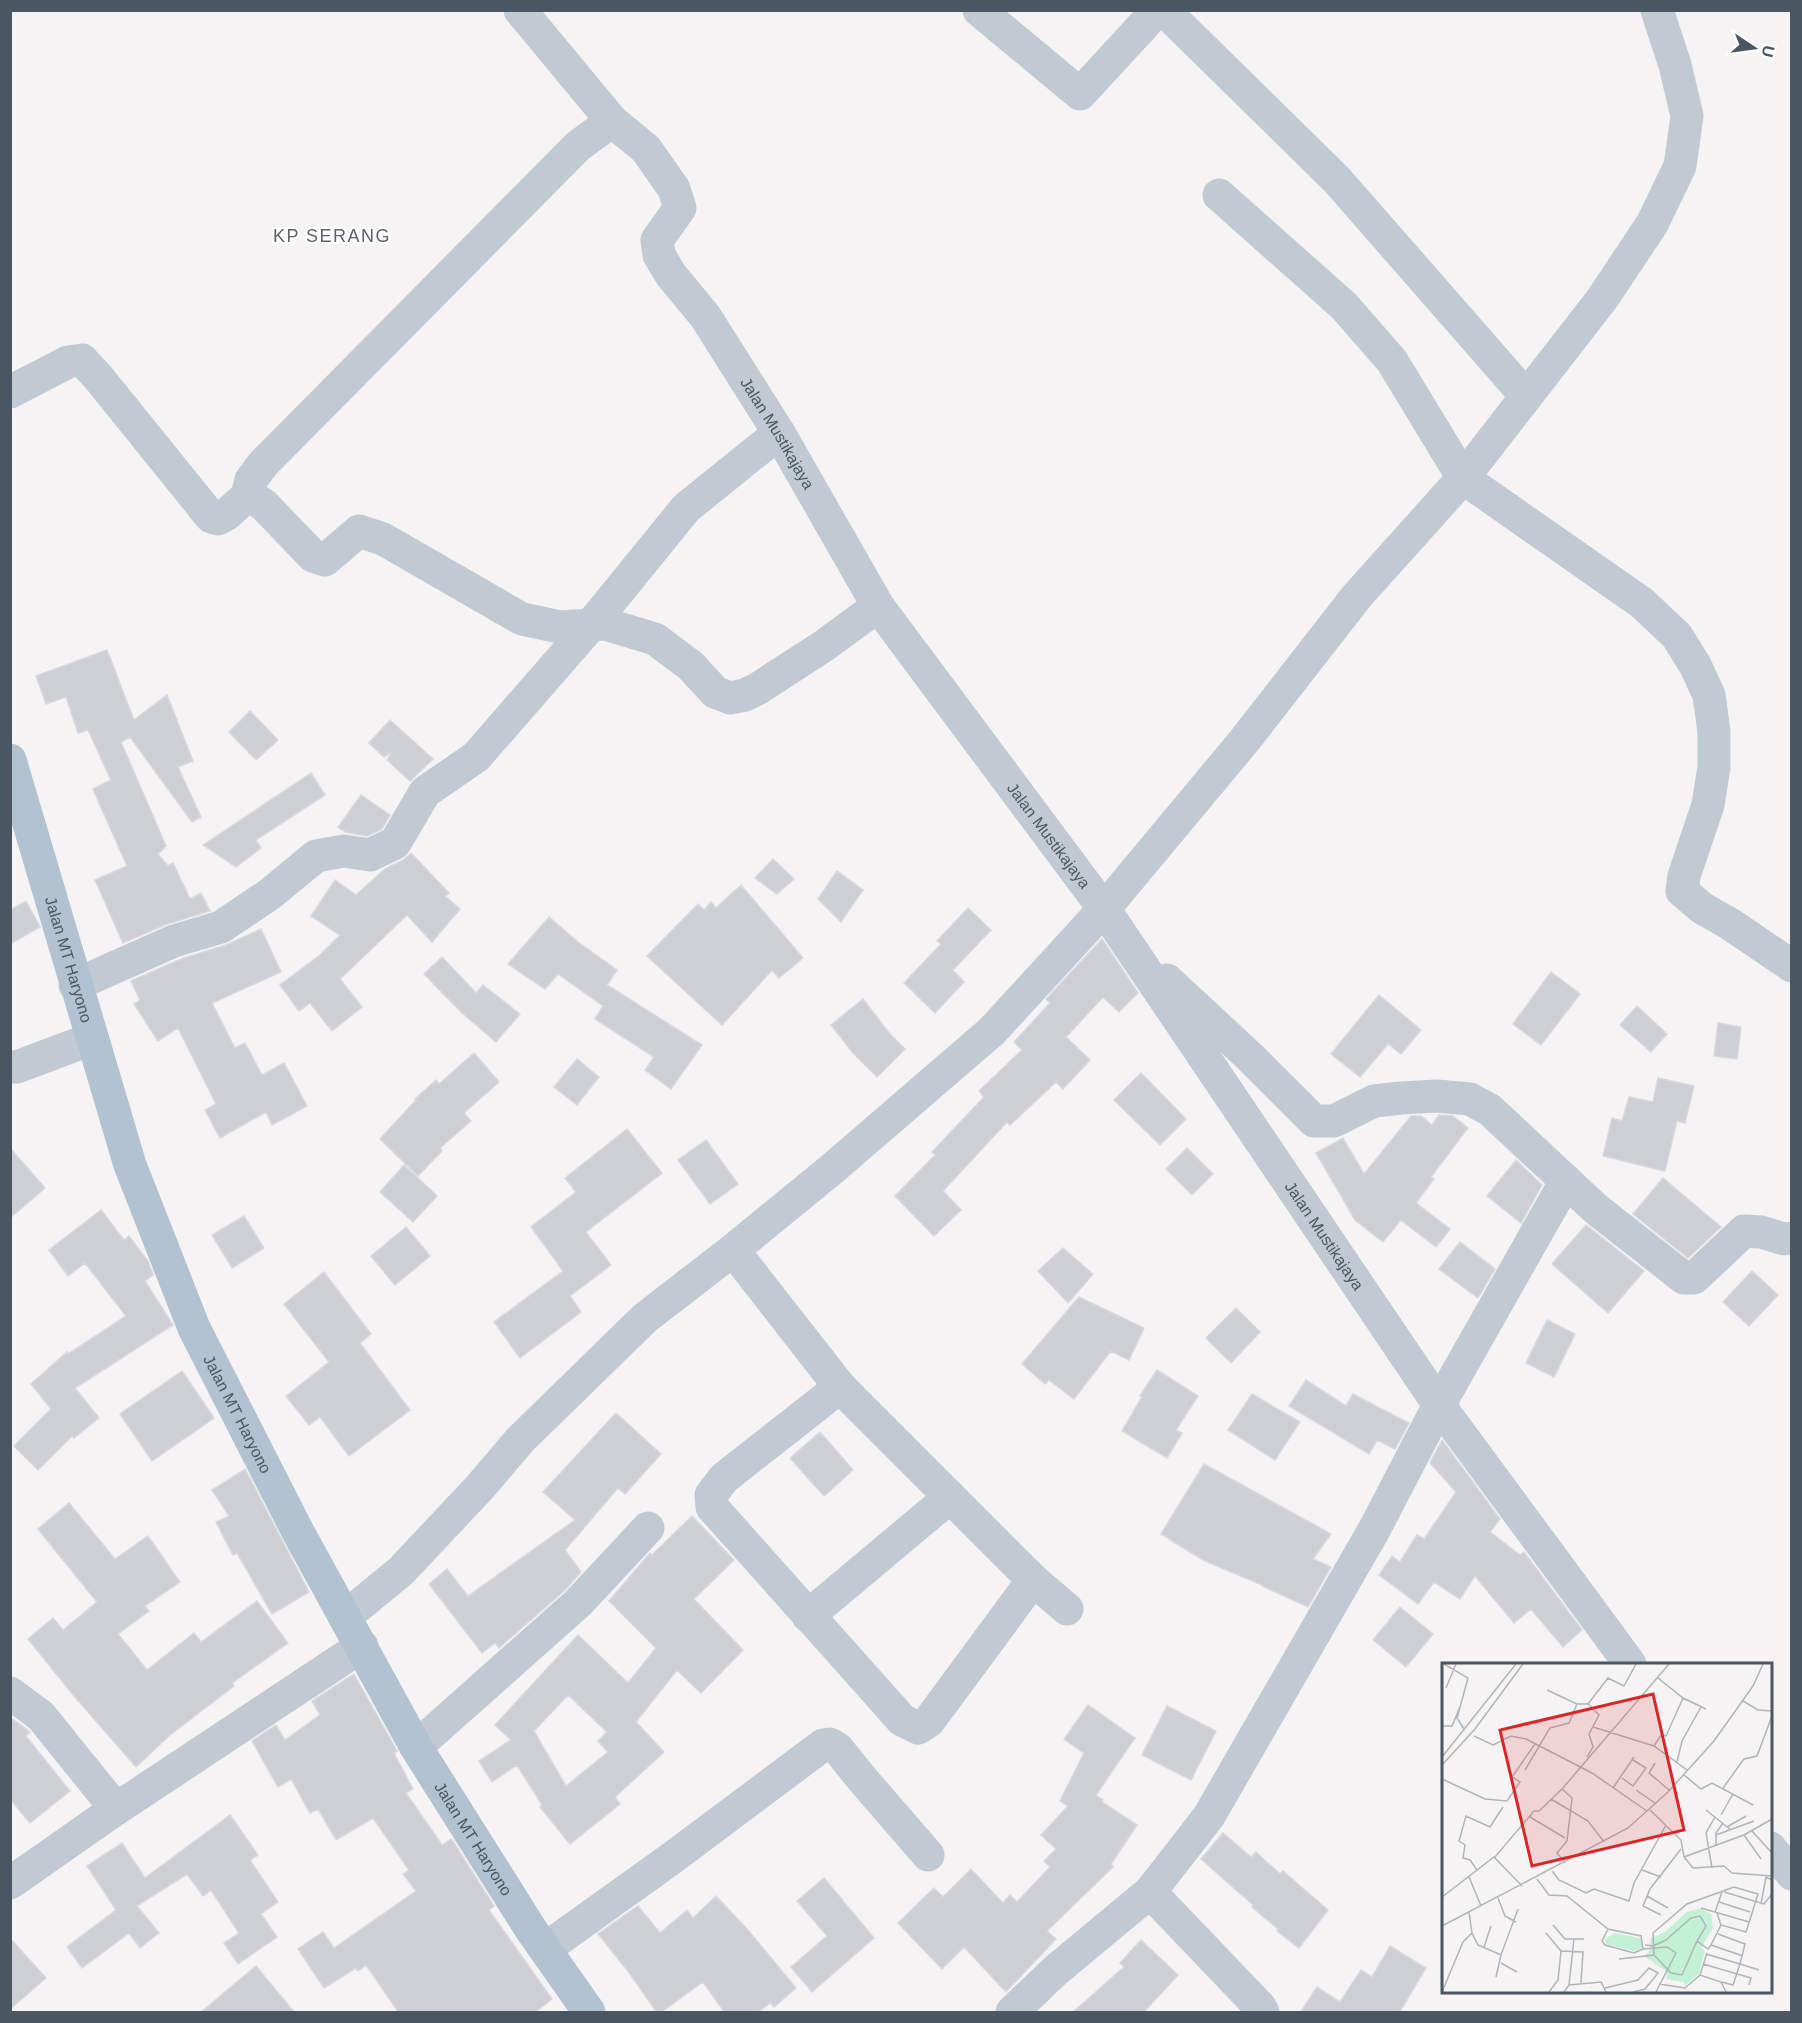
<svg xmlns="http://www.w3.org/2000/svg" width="1802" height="2023" font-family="Helvetica,sans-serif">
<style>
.building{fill:#cdcfd5;stroke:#d7d9de;stroke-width:1.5;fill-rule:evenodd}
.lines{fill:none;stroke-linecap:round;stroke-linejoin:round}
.minor{stroke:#c1cad2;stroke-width:33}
.major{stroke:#b3c2d1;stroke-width:33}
.labels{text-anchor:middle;stroke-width:4.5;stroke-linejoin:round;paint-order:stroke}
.street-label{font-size:16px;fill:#4a5661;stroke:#fff}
.neighbourhood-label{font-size:18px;letter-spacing:1.5px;fill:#5f6368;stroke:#fff}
.inset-road{fill:none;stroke:#b1b4b9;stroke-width:1.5}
.view{fill:#d62828;fill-opacity:0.15;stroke:#d62828;stroke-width:3}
.inset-edge{fill:none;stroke:#4a5661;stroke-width:3}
</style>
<rect width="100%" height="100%" fill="#f5f3f3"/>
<path class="building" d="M107,650l27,70 33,-25 26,66 -15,6 23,50 -9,5 -62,-85 -9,5 45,104 -8,8 10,12 5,-3 17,36 11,-6 9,18 -43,13 -44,19 -28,-63 32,-14 -34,-77 18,-9 -23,-50 -10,3 -12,-36 -20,7 -10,-28z
M250,711l28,29 -22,20 -27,-28z
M390,720l43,39 -23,22 -23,-21 5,-8 -8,5 -15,-14z
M311,773l14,22 -69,45 5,8 -25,19 -33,-22z
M361,795l29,20 -8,14 -15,7 -22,-4 -7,-5z
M411,853l38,40 -4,3 15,13 -28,33 -25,-27 -67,64 22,28 -30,24 -22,-28 -11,8 -19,-26 40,-30 20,-20 -29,-19 24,-36 21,15 29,-26 18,-9z
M773,859l21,20 -17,15 -22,-16z
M837,871l26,19 -22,32 -23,-23z
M741,885l62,73 -24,20 -7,-8 -50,55 -75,-69 51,-52 6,6 7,-8 5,6z
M26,901l14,26 -30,17v-34z
M968,908l23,22 -38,40 11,12 -29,31 -31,-30 37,-39 -4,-3z
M549,917l29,25 39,28 -10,15 95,60 -31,44 -26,-19 9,-13 -59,-38 8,-13 -45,-32 -13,15 -37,-25z
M261,929l20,43 -69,31 23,45 10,-5 17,32 22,-12 23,43 -35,19 -6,-13 -46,26 -15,-28 11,-6 -38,-76 -20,13 -24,-37 6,-4 -9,-19 50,-22 45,-14z
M1102,939l36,54 -19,19 -16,-15 -37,40 24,23 -27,29 -7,-7 -46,43 -3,-3 -64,69 18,19 -27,26 -39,-40 40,-41 -3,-3 52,-55 -5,-6 43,-41 -8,-8 36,-39 -4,-4z
M442,957l34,36 7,-8 37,29 -24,28 -35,-30 -37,-38z
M1551,972l29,22 -39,51 -28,-21z
M1379,995l42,35 -20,24 -13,-10 -28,33 -29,-23z
M863,999l27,35 15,15 -28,28 -24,-24 -22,-28z
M1637,1006l30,28 -16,18 -31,-27z
M1718,1023l23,4 -4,32 -23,-3z
M474,1053l25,29 -35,31 7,8 -31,27 2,3 -24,25 -38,-37 36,-39 -1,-1 21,-19 3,4z
M577,1059l22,18 -22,28 -23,-18z
M1141,1073l45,46 -26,26 -46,-45z
M1658,1078l36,8 -9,37 -8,-2 -12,50 -62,-15 9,-38 10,3 7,-24 24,5z
M1439,1115l14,1 15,12 -37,49 3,2 -18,24 34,26 -14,18 -35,-27 -18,22 -28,-22 -39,-67 27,-15 21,36 47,-58h10l11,9z
M627,1129l35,44 -76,59 25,33 -41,31 11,16 -61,46 -26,-36 69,-51 -32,-44 45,-35 -11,-14z
M706,1140l32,44 -28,20 -32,-44z
M10,1148l35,40 -35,30z
M1187,1148l26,26 -21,21 -26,-26z
M1516,1160l26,25 -21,38 -34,-27z
M404,1165l33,31 -24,26 -33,-30z
M1663,1178l58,49 -33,31 -55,-44z
M101,1210l23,30 5,-4 19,25 5,14 -8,6 28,44 -98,63 24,30 -25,20 -2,-2 -34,34 -24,-24 37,-37 -20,-25 36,-32 1,2 58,-38 -41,-53 -17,13 -19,-26z
M244,1216l20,32 -32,20 -20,-33z
M1586,1225l58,46 -36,42 -56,-49z
M406,1227l24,29 -35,29 -24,-29z
M1460,1242l35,27 -17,29 -39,-29z
M1063,1248l30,26 -25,29 -30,-32z
M1752,1271l26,24 -29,31 -26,-24z
M324,1272l47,62 -11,9 50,67 -61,46 -29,-39 -11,8 -23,-29 43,-34 -45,-58z
M1079,1297l65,31 -15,32 -18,-9 -37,48 -25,-19 -4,4 -23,-20z
M1236,1308l24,24 -29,31 -25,-25z
M1547,1320l28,14 -21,43 -28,-14z
M1157,1370l41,26 -22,34 6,3 -15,25 -45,-27 20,-34 -2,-1z
M182,1371l32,47 -62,43 -32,-47z
M1306,1380l40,26 7,-12 56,29 -14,26 -18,-9 -8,14 -80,-48z
M1252,1394l48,28 -25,38 -47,-30z
M616,1413l45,41 -36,40 -7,-6 -53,62 16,22 -16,18 -66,58 -4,-5 -13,10 -53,-69 18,-15 21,27 107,-76 -32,-28z
M820,1432l33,38 -29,26 -34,-38z
M1442,1440l58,79 -10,13 30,23 4,-3 58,78 -19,17 -32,-38 -17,14 -39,-47 -15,23 -26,-17 -16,22 -39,-29 13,-19 8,6 17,-27 7,4 32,-47 -26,-29z
M1204,1464l127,70 -18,25 18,8 -23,40 -46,-21v-1l-59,-25 -42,-26z
M245,1469l64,123 -37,22 -35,-61 -4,2 -17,-33 13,-6 -17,-26z
M69,1503l46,56 33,-23 32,46 -35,24 4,5 -31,23 29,36 47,-37 7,9 56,-41 31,42 -56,40 2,3 -64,49 -34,32 -62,-71 -46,-57 25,-21 10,12 34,-28 -59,-73z
M692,1516l42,44 -40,39 49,51 -42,43 -24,-23 -41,52 28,30 -49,45 5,7 -50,40 -30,-37 2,-2 -25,-40 -25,17 -13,-21 32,-21 -16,-15 83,-90 50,48 28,-35 -47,-47 41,-48 2,2zM568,1695l39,37 -9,9 10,11 -42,34 -32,-55z
M1400,1607l33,27 -27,33 -33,-27z
M354,1674l43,77 -3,2 19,36 -7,4 36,52 9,-6 3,4 40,63 -5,4 63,89 -18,14h-135l-33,-48 -8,6 -2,-3 -32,20 -26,-39 25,-17 11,16 82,-57 -13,-17 6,-4 -36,-52 -37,22 -18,-31 -8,4 -19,-34 -13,8 -26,-46 24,-16 9,15 35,-25 -8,-14z
M1088,1705l47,33 -39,57 7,5 -1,2 35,23 -26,39 2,3 -66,64 9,8 -50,53 -42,-45 -22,22 -44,-46 36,-35 9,9 28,-28 32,34 7,-8 7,7 33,-35 -6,-6 12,-12 -15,-14 27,-29 -8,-5 24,-48 -20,-14z
M1167,1706l49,25 -25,49 -49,-25z
M10,1717l20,15 -4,4 44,55 -40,32 -20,-24z
M230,1815l28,40 -8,5 28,42 -17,12 16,23 -39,27 -14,-21 15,-10 -28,-43 -8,6 -16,-22 -50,32 22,27 -19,15 -11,-15 -47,35 -15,-21 49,-37 -29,-44 35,-23 23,35z
M1223,1833l28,24 5,-5 24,22 3,-3 45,39 -29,38 -22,-17 1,-2 -26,-22 1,-2 -52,-46z
M824,1878l50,60 -62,54 -21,-25 36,-31 -30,-35z
M716,1896l32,34 48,58 -22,19 -4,-4 -13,10h-32l-22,-31 -43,31h-3l-27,-39 -32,-40 40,-28 22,27 27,-23 6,8z
M10,1938l36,40 -36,31z
M1141,1940l37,35 -35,38h-71l52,-46 -4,-4z
M1390,1946l36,22 -27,45h-99l17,-26 23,15 21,-32 11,7z
M256,1966l39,47h-95z"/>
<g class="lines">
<g class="minor">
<path id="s1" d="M520,10l92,111 34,28 28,40 6,19 -23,32 2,15 12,20 34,41 74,117 99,173 226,303 335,496 191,259"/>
<path d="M979,10l101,84 70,-76 7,-7 9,1 171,168 189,216"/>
<path d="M1219,195l125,111 48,55 71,117 179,125 35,33 18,29 14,30 5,37v35l-6,38 -24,71 -2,15 20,17 28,16 62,42"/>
<path d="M10,392l58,-30 14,-2 16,17 113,140 7,2 9,-5 20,-18 8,3 9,6 49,51 12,4 34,-29 24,8 139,80 38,8 45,-3 50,15 36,27 24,26 15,6 15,-3 14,-7 66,-43 53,-39"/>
<path d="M247,496l4,-16 12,-16 315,-318 34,-25"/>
<path d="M1167,980l83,77 64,64h20l40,-20 27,-3 36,-2 33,3 20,11 106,99 88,69h10l50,-47 17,1 23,7 8,-1"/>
<path d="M75,985l99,-44 47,-14 49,-33 46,-38 28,-5 26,4 25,-12 30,-51 51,-35 115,-132 95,-117 93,-75"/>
<path d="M10,1067h7l74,-28"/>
<path d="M733,1250l107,137 193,193 34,29"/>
<path d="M840,1387l-116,91 -13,17 1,12 190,213 16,8 11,-7 104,-141"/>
<path d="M808,1616l142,-119"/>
<path d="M345,1617l56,-46 79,-84 40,-47 125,-122 88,-68 99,-81 160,-138 112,-122 140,-168 113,-145 106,-118 139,-179 50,-75 28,-58 7,-50 -12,-51 -18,-55"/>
<path d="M10,1693l31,23 75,93"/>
<path d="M416,1747l162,-144 70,-75"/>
<path d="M1770,1848l22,26"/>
<path d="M10,1883l106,-74 246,-163"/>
<path d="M1150,1892l110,115 3,5"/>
<path d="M545,1949l127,-91 151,-113 7,-1 8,5 25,31 65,75"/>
<path d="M1012,2012l43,-41 95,-79 59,-76 165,-286 65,-125 127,-224"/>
</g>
<path class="major" id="s2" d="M10,760l120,405 64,163 103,202 119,217 114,181 59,84"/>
</g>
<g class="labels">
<g class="street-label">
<text dy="6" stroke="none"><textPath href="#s1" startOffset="526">Jalan Mustikajaya</textPath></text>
<text dy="6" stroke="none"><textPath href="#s1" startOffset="1012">Jalan Mustikajaya</textPath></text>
<text dy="6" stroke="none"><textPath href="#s2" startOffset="208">Jalan MT Haryono</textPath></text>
<text dy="6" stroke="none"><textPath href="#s1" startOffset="1498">Jalan Mustikajaya</textPath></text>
<text dy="6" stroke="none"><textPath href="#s2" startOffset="694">Jalan MT Haryono</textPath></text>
<text dy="6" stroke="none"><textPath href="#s2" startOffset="1180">Jalan MT Haryono</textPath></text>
</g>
<g class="neighbourhood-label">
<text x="332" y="242">KP SERANG</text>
</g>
</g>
<g transform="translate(1442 1663)">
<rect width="330" height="330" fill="#f5f3f3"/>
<path d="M258,245l11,6 2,14 -12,20 4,3 -6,22 -14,13 -1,-4 -18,-3 1,-7 -23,-16 5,-4 2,-14 14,-6 22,-20zM173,270l25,5 3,10 -9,3 -28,-7 -1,-5z" fill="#c3f1d5"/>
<path class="inset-road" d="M2,1l24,14 -11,40 7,11M216,15l25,20 23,11M4,25l10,-24M105,27l30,14h11l11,11 -10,19 4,13 -6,10M301,38l15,9 14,1M146,41l20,-26 16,8 12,-22M0,63h10l8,-19M151,64l61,19 33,24M32,73l19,9 18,-9 15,3 66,34 55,38M212,83l7,-11 5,1 17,-38M0,94l74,-93M235,99l5,-21 19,-34M213,100l-6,10 20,17M0,102l33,-36 48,-65M83,107l25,-42 19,-5 8,-19M242,112l17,14 11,-6 41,22M180,115l11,8 13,-18 -13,-8M0,116l43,20 22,2 13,-19 -8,-5 23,-33M171,125l21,-31M281,125l21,-29 13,-3 15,-40M120,126l10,9 -5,43 -10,12 8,10M194,127l19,13M109,136l37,22 16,21M208,147l31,30 3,17 9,11 31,-2 8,7 40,3M264,147l25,20M279,152l12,-21M88,154l35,21M285,164l19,-11M310,168l20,22M274,172l38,-14M302,172l28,-16M274,182v-12l7,-10M53,194l39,-46h5l23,-22 107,-125M242,194l60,-22 17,24M270,205l-6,-35 9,-16M35,207l-7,-10 -7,-2 2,-13 -6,-4 7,-25 24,11 13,-20M200,207l19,7M110,208l7,9 27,13 8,-4 35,12 5,-18 32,-58M27,214l12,29M95,216l12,16 18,1 41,33 33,7 2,13 -9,4 -29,-8 -3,-4 6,-12M282,229l40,12 8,-10M205,233l21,12M0,234l52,-40 28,29M56,235l7,18 11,6M277,239l31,10M319,241l5,-27 6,3M259,245l48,14M273,249l7,-20M219,252l-18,-9 7,-17 31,-40M258,253l6,10 -9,15 11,8 3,-4M111,262l12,14h19M279,262l-10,20 32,11M0,263l186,-98 40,-36 46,-51 39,-55 10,-22M30,270l6,12 23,10 -5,22M104,270l15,18 -3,29 -9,12M203,282l8,1 13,-6 25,-22 9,-2M42,284l7,-21M201,286l24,-2 9,6 -20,39M119,288l22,1 -2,31M264,291l34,10 5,-20 -27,-10M59,292l17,-46M212,292l17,18 11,2 15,-34M177,296l35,-4 -1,-22 34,-29 47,-17 24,7 -12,38 -25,-7 -4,-12M59,300l16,9M261,301l48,14 -2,7M258,312l7,-22M280,319l11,3 7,-21 19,6M217,321l26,4 15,-13 21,7 5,10M127,322l32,-3 5,10M163,325l33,-8 11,-12 9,5 -13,16 -12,3M0,329l21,-50 9,-9 -3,-21M122,329l5,-7 5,-46"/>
<path class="view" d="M211,31l31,136 -152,36 -32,-136z"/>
<rect width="330" height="330" class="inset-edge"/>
</g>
<rect width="1802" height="2023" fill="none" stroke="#4a5661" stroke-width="24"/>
<g transform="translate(1754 48) rotate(103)" stroke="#ffffff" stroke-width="4.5" paint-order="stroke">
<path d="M0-4.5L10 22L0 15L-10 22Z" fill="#4a5661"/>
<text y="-9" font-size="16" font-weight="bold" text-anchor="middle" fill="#4a5661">U</text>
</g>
</svg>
